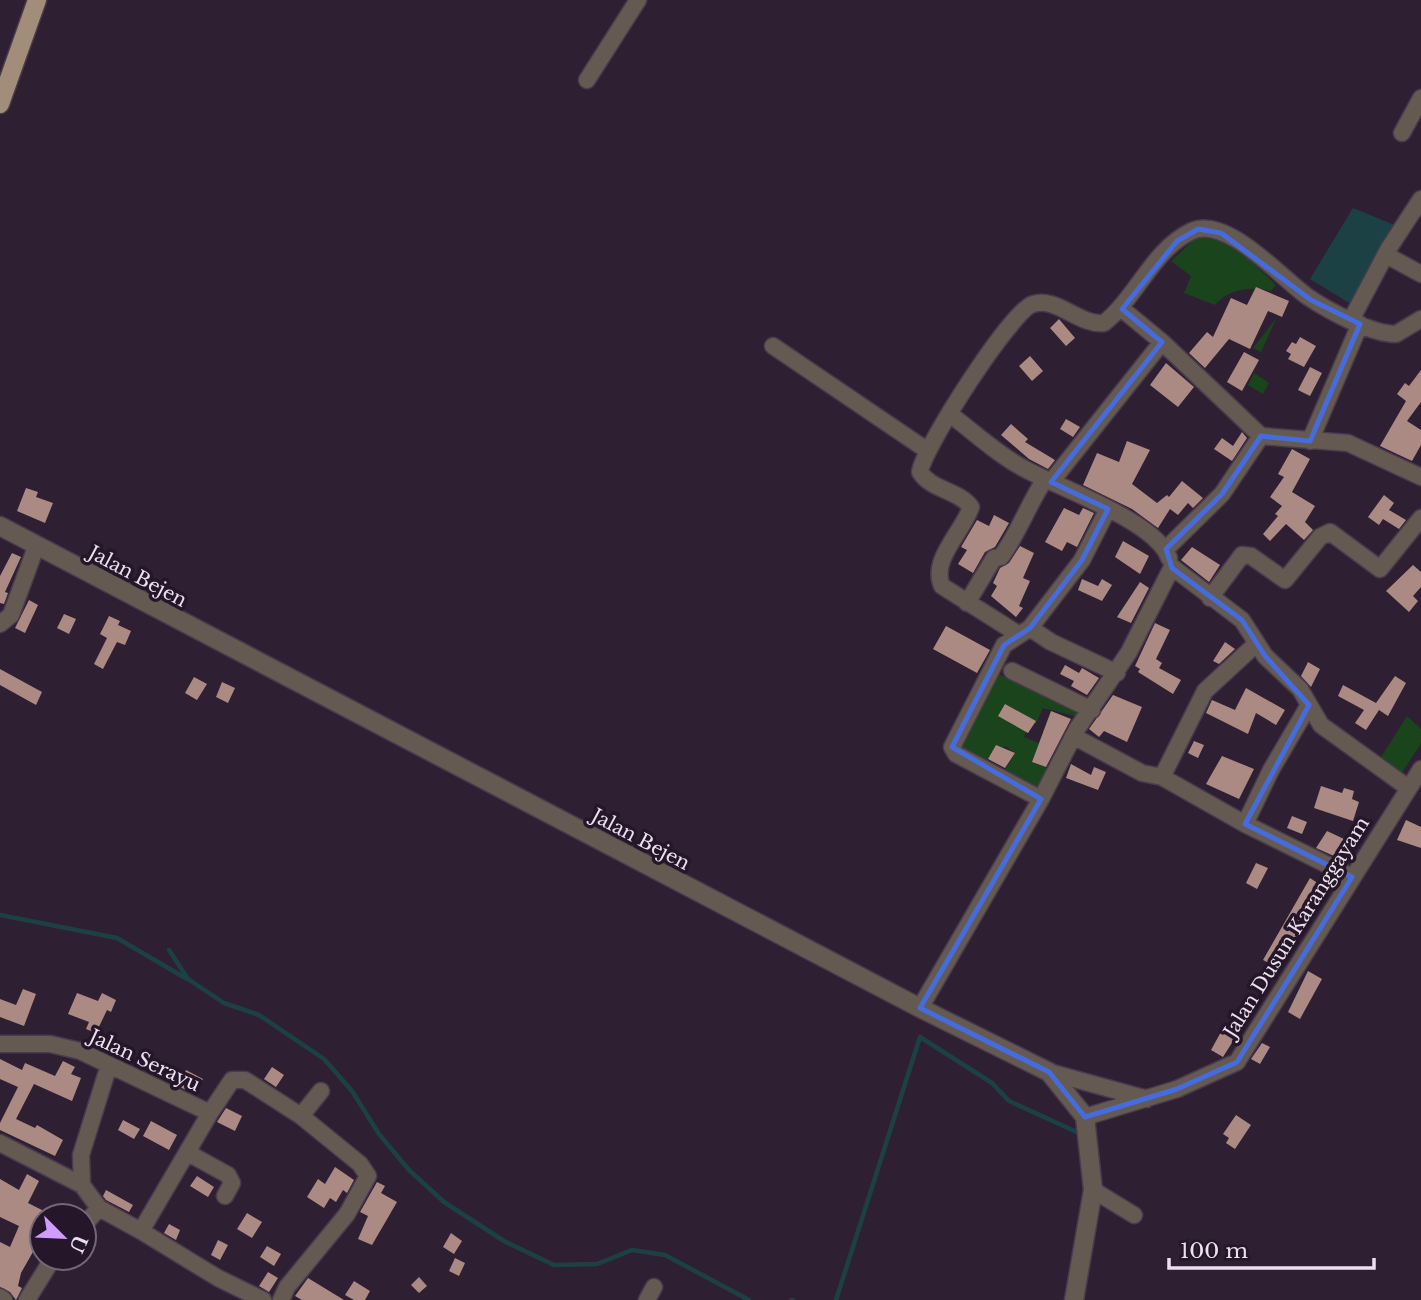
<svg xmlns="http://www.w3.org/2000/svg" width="1421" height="1300" font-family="'Libre Baskerville',serif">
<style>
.green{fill:#1a441b}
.water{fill:#1c4145}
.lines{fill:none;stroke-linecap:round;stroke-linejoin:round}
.stream{stroke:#1c4145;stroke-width:4.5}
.building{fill:#ac8a84}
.minor-casing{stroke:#493a4d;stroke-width:19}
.tertiary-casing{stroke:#493a4d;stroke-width:21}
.primary-casing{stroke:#493a4d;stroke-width:21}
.minor{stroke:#645a51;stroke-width:16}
.tertiary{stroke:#645a51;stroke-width:18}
.primary{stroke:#a18d7a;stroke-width:18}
.marked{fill:none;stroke:#466bdc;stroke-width:5;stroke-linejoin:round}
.labels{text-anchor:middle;stroke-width:7;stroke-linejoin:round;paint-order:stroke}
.street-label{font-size:19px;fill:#ebe0ee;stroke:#251629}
</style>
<rect width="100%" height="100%" fill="#2f1f33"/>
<path class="green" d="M1199,235c31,2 55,29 77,50l-5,6c-19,-5 -43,-2 -56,14l-31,-12 7,-17 -20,-15z
M1277,317l-16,35 -8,-4z
M1254,373l15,10 -6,11 -15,-9z
M992,671l94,44 -3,3 -40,-10 -7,16 -6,-2 -6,15 15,6 -7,19 23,9 -16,23 -37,-19 13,-22 -10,-7 -3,3 -6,-4 -11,19 -30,-14z
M1407,716l14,13v14l-21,33 -22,-14z"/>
<path class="water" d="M1353,208l44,18 -46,78 -41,-25z"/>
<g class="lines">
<path class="stream" d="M0,915l117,23 70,41
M169,950l19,29 36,24 35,12 65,44 28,32 27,43 30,36 35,32 60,39 50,24 43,-1 35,-14 33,5 84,45
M791,1300h2
M836,1300l84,-263 72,46 17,18 70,32"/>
</g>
<path class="building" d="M1256,287l33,14 -7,16 -14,-6 -18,38 -21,-10 -24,29 -16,-15 18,-21 6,5 18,-39 16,7z
M1059,319l16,19 -9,8 -16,-18z
M1300,337l16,9 -12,21 -16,-8 3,-5 -5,-3 6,-9 4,2z
M1244,352l15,8 -17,31 -15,-9z
M1030,356l13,15 -11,10 -13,-15z
M1166,363l28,24 -16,20 -28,-22z
M1310,367l12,6 -12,23 -12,-6z
M1421,370v32l-14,19 14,9v15l-9,16 -32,-15 26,-45 -9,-7 8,-11 4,3z
M1066,419l14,8 -7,10 -13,-8z
M1011,424l17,15 -3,3 30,18 -7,9 -19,-10 -28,-24z
M1242,432l5,6 -15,23 -18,-12 8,-11 11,8z
M1127,441l23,9 -18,34 25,19 10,-8 2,2 13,-16 21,17 -10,10 -5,-5 -10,12 -8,-6 -12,19 -26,-19 -49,-24 14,-32 22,9z
M1292,449l18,10 -18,33 23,14 -10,16 8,8 -9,10 -18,-16 -16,17 -7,-7 15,-18 -3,-2 7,-8 -12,-9 14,-20 -6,-3z
M26,488l12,4 -2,5 17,6 -8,20 -28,-12z
M1384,495l10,8 -5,7 17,10 -7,9 -16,-10 -4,6 -11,-8z
M1064,508l15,7 4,-7 11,5 -17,34 -10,-5 -5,9 -17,-9z
M994,515l15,8 -14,24 -10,5 -12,21 -15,-9 9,-14 -6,-3 16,-27 12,6z
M1123,541l26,15 -9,18 -25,-17z
M1020,546l14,7 -11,25 7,3 -11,25 4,2 -7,9 -25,-21 6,-10 -4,-3 7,-15 9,-5z
M1192,547l28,18 -11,17 -28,-22z
M12,553l9,4 -16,35 3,1 -4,11 -4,-1v-27z
M1413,565l8,7v15l-8,9 5,5 -9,11 -23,-21z
M1082,579l16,7 4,-7 10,6 -10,16 -24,-11z
M1140,582l9,6 -18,35 -14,-6z
M29,600l9,5 -13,28 -10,-5z
M64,614l12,5 -7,15 -12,-6z
M109,616l11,5 -2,4 13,6 -6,14 -8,-3 -14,27 -9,-5 13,-26 -7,-4z
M1155,623l15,7 -14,29 6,4 -3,5 22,12 -8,14 -35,-22 2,-3 -5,-3z
M946,626l44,24 -13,23 -44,-24z
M1225,642l10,7 -16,15 -6,-3z
M1308,662l12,7 -9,18 -10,-11z
M1065,665l14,8 3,-5 17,10 -12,17 -16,-9 3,-5 -14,-7z
M0,669l42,23 -6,13 -36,-20z
M1395,676l11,7 -18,33 -9,-6 -13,20 -11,-7 9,-13 -26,-14 5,-11 33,18z
M194,677l13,7 -10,16 -12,-7z
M222,682l13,6 -7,15 -12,-6z
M1246,688l39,22 -9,15 -20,-12 -8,21 -42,-21 6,-13 23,10z
M1113,695l29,12 -15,35 -23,-11 -5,6 -10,-8z
M1005,704l31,17 -8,12 -30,-17z
M1051,711l20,8 -25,48 -14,-5z
M1194,741l10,4 -6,13 -10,-5z
M996,745l19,8 -10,15 -17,-9z
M1222,756l32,13 -15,30 -33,-15z
M1071,764l20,11 3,-8 12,5 -8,18 -32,-12z
M1321,786l21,7 2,-5 10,3 -2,8 7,3 -6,19 -39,-13z
M1292,816l15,6 -5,12 -15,-6z
M1406,820l15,7v21l-24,-8z
M1327,831l17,8 -10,17 -18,-8z
M1256,863l12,5 -11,21 -11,-6z
M1310,878l15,10 -37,66 -4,-2 -7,15 -14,-7z
M1308,971l14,8 -22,40 -12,-7z
M23,989l13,5 -12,32 -24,-9v-18l16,6z
M77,993l21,8 4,-8 14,7 -5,12 -4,-2 -11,23 -10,-4 3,-7 -21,-8z
M1222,1030l13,8 -12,19 -12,-7z
M1262,1043l8,4 -10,17 -9,-5z
M0,1059l22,11 3,-7 30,13 8,-15 12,6 -4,7 10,4 -9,23 -38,-17 -18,35 19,9 2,-3 26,15 -8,16 -55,-26v-7l18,-36 -18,-8z
M272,1067l12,8 -8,12 -12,-8z
M186,1070l17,9 -9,15 -16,-8z
M226,1108l16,8 -7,15 -18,-9z
M1236,1115l15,10 -16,24 -9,-6 3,-5 -6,-4z
M123,1120l17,9 -6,10 -16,-9z
M151,1121l26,14 -8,15 -26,-14z
M335,1167l19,13 -7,13 -4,-3 -7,12 -6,-4 -6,10 -17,-11 11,-18 7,5z
M27,1174l12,7 -11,22 14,7v26l-21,37 -3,13 4,2 -6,12 -6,-8 -10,-5v-45l10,5 9,-21 -19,-9v-38l19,11z
M197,1176l17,11 -6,10 -18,-11z
M377,1182l8,4 -4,7 16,9 -25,43 -14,-6 10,-23 -8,-4z
M106,1190l27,15 -4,7 -23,-12 -3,-4z
M247,1213l15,9 -10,16 -15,-9z
M169,1224l11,6 -4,10 -12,-7z
M451,1233l11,8 -8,13 -11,-7z
M218,1240l10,5 -8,15 -9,-5z
M267,1246l14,8 -7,12 -14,-9z
M455,1258l10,5 -6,13 -10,-5z
M268,1272l10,6 -9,14 -10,-6z
M419,1277l8,9 -8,7 -8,-8z
M308,1278l36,22h-42l-7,-4z
M354,1281l16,10 -5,9h-11l-9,-5z"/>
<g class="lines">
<g class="minor-casing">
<path id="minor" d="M587,80l51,-80
M1402,133l19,-35
M1386,255l35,19
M1122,309l40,33 99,94
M1351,320l38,-72 32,-49
M773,346l155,105
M951,415c24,18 47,40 74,54 34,19 131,52 144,89
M1310,441l50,-117
M1051,482l111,-140
M1108,509l-26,51 -52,68 21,14 66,31
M1166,549l56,-55 39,-58 87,7 73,34
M1210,598l32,-43 9,1 34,24 35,-43 10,-5 50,37 41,-51
M967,603l27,-45 7,-1c18,-25 27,-52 44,-78
M0,624l11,-9 25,-68
M1030,628l-26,17 -52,102 4,7 85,45
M1018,634l-76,-48c-12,-26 22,-56 29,-79 -13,-17 -40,-17 -51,-35 3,-24 91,-161 113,-168 23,-8 47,22 71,19 33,-26 49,-74 88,-92 35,-16 90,48 116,66 21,14 63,37 88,37l25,-15
M1012,671l80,39
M1073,736l69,37 20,4 83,47 107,53
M1162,777l43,-86 51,-47
M1245,824l26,-54 38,-65
M920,1008l121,-209 36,-70 52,-77 43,-85 70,53 23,36 35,33 21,36 86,62
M0,1044h50l30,7 130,62 -69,118 77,47 45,22
M1049,1072l98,27
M210,1113l22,-33h13l56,36 20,-25
M1085,1117l92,-28 60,-27 184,-293
M0,1143l82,42 17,23 -15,17
M188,1153l40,22 4,8 -7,13
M82,1185l-1,-30 28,-90
M1093,1190l41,25
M99,1208l42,23
M0,1297l4,3
M27,1300l26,-42
M281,1300l6,-13 60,-73 21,-38 -8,-12 -59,-48
M647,1300l7,-13"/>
</g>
<g class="tertiary-casing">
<path id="tertiary" d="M0,526l920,482 129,64 36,45 8,73 -19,110"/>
</g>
<g class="primary-casing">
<path id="primary" d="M0,104l37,-104"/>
</g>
<use href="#minor" class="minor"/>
<use href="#tertiary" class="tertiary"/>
<use href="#primary" class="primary"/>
</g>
<path class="marked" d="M1198,229l23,4 90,67 49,24 -50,117 -49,-5 -39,58 -56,55 6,19 70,52 23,36 44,49 -64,119 107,53 -115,185 -60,27 -92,28 -36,-45 -129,-64 121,-209 -89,-52 52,-102 26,-17 52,-68 26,-51 -57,-27 111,-140 -40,-33 55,-68z"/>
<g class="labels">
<g class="street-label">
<text transform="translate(138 576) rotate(28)" y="7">Jalan Bejen</text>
<text transform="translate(641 839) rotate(28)" y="7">Jalan Bejen</text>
<text transform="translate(1296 927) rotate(-58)" y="7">Jalan Dusun Karanggayam</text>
<text transform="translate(145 1060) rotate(25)" y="7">Jalan Serayu</text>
</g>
</g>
<g transform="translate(63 1237) rotate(114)"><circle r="33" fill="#251629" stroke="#746778" stroke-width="2"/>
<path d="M0-5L12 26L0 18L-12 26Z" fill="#d09dff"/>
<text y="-10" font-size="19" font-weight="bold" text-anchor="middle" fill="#ebe0ee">U</text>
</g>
<path d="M1169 1258v10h205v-10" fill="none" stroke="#ebe0ee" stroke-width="3.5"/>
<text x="1180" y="1258" font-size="21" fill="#ebe0ee" stroke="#251629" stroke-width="5" paint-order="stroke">100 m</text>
</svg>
